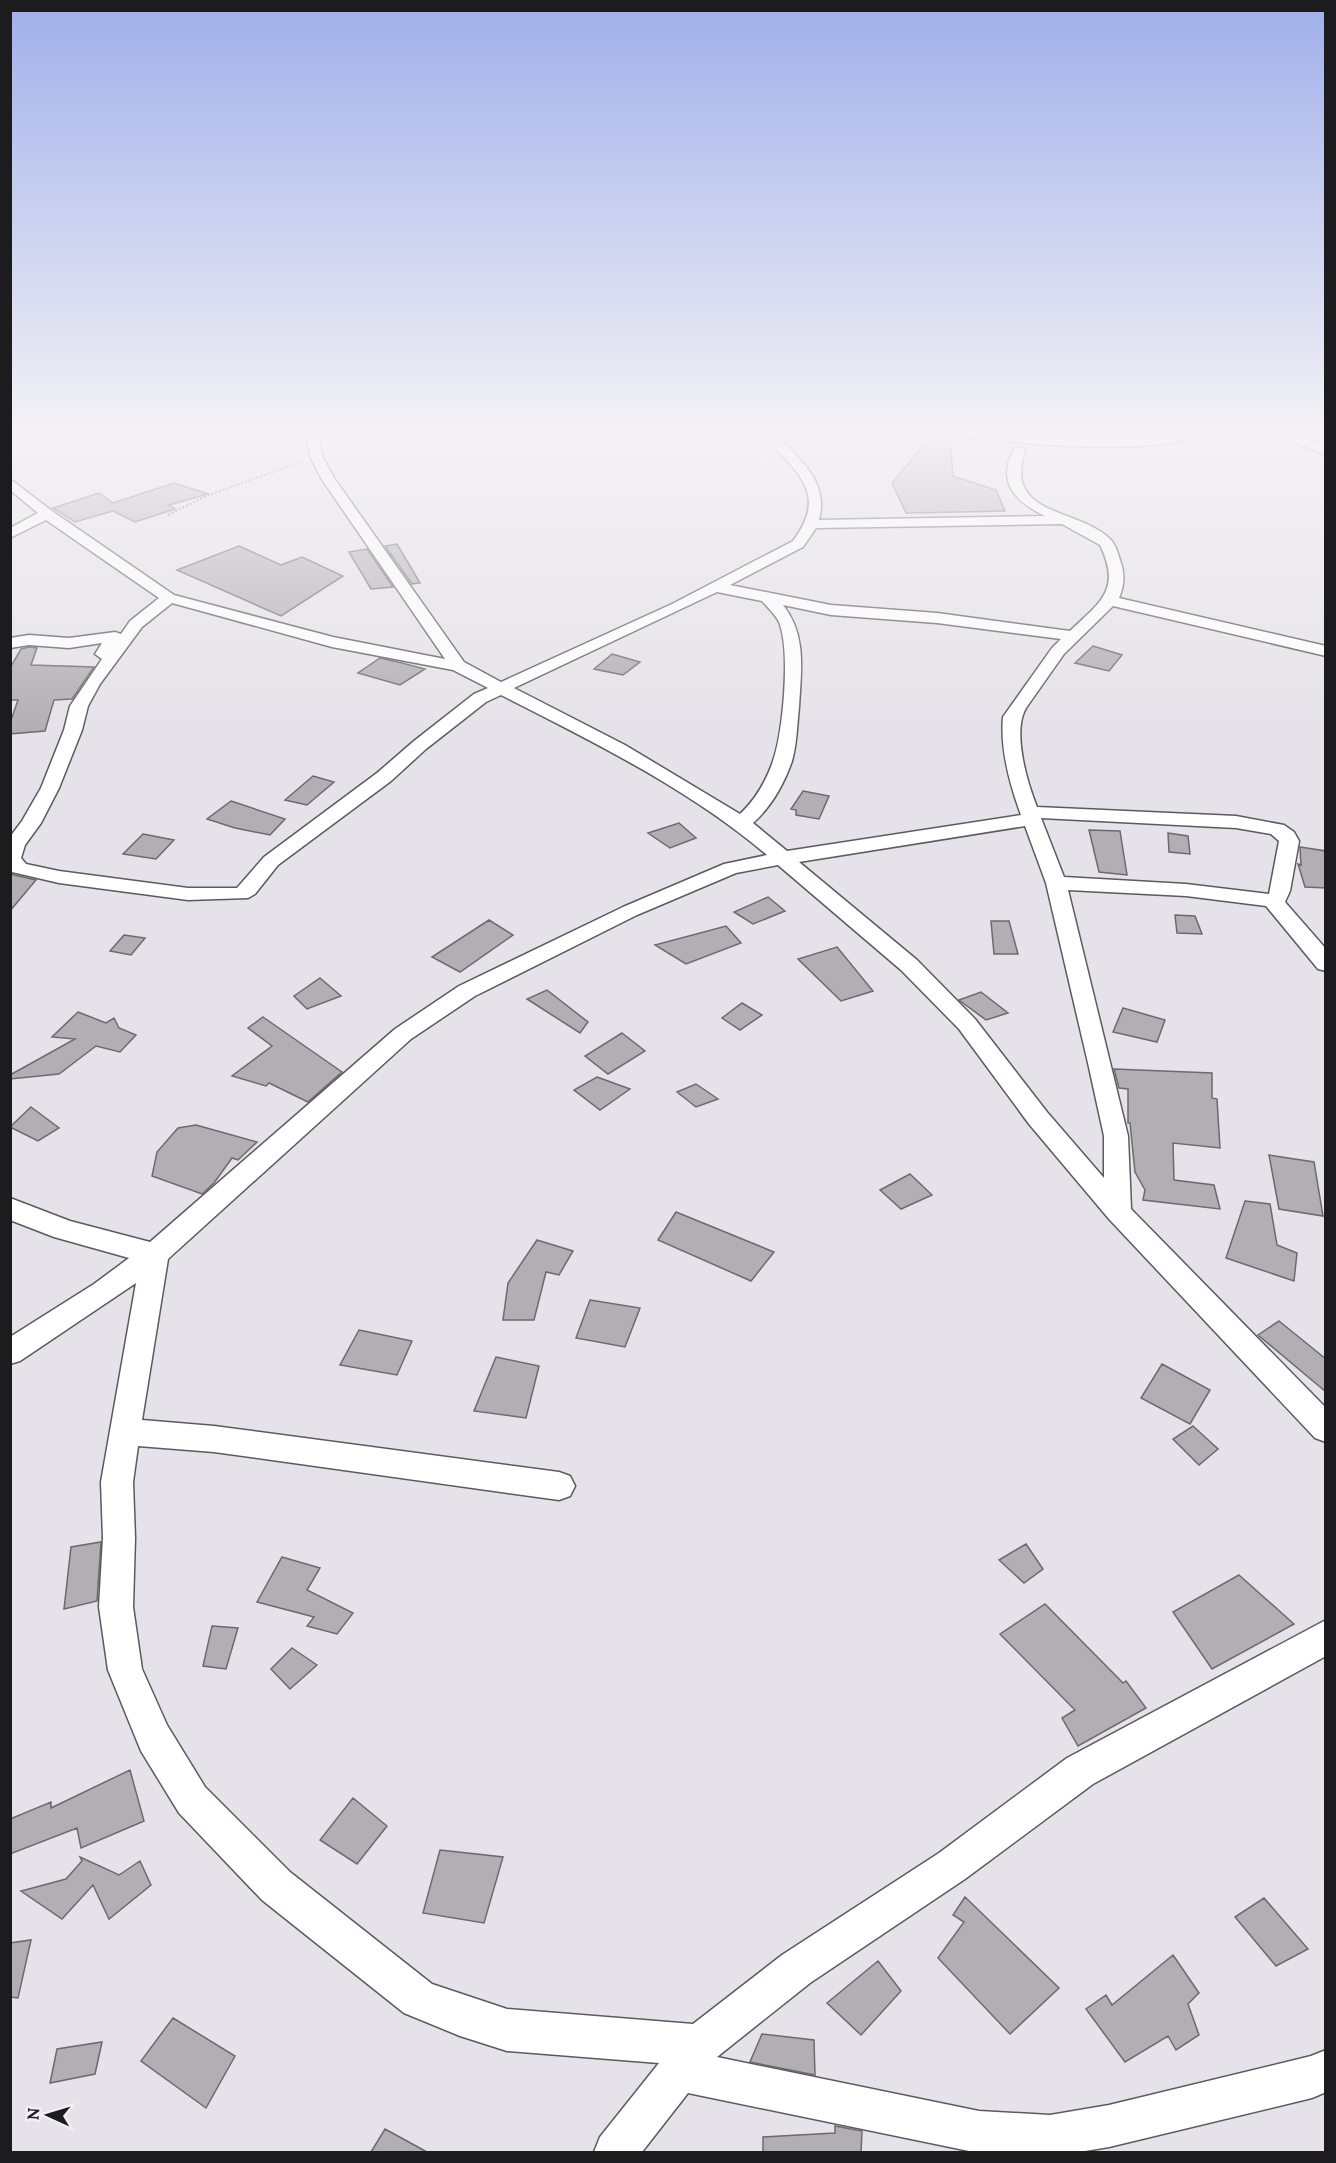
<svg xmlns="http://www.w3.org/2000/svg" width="1336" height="2163" font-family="Lora,serif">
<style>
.building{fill:#b2aeb4;stroke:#6d696f;stroke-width:1.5}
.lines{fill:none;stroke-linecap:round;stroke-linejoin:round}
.minor-casing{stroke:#5d595f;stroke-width:3}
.path{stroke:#79767b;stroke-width:2;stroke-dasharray:2 2;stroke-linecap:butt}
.minor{fill:#fff;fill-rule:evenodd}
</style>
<rect width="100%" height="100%" fill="#e6e2e9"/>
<path class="building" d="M928,440h22l3,36 43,14 9,21 -99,2 -14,-30z
M174,483l34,11 -39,11 6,4 -40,13 -22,-11 -38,11 -22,-14 46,-15 14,10z
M397,544l23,39 -8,1 -27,-38z
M239,546l42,19 21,-8 41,19 -62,40 -104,-46z
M367,549l26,38 -22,2 -22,-37z
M1093,646l29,9 -13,16 -34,-8z
M29,647l8,1 -6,17 63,2 -22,32 -18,1 -9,31 -35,3v-11l8,-23h-8v-32l11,-19z
M612,654l28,8 -17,13 -29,-6z
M380,658l22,5 23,6 -25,16 -42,-12z
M313,776l21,6 -27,23 -22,-5z
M803,791l26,5 -10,23 -23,-4v-5l-5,-1z
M231,801l54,18 -15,16 -35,-7 -28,-9z
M679,823l17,15 -26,10 -22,-15z
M1089,830l31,1 7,44 -28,-3z
M1168,833l20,3 2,18 -21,-2z
M143,834l31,6 -18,19 -33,-5z
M1300,847l26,4v37l-21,-1 -7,-23 3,1z
M10,874l26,6 -26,31z
M768,897l17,14 -32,13 -19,-12z
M1175,915l20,1 7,18 -25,-1z
M489,920l24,15 -53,37 -28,-15z
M991,921h18l9,33h-24z
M726,926l15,17 -55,21 -31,-19z
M124,935l21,3 -14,17 -21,-4z
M837,947l36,44 -32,10 -43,-42z
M320,978l21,18 -34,13 -13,-13z
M547,990l41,32 -8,11 -53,-34z
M981,992l27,21 -22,7 -27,-20z
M742,1003l20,12 -22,15 -18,-12z
M1123,1008l42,12 -8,22 -44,-10z
M78,1012l28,11 8,-5 5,10 17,7 -16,17 -24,-6 -37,28 -49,5v-4l65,-36 -23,-2z
M263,1017l79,55 -34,30 -39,-19 -3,3 -34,-10 40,-30 -24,-18z
M622,1033l23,18 -37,23 -23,-18z
M1114,1069l98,4v25l5,1 3,49 -47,-5 1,37 40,5 6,24 -77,-9 2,-10 -10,-18 -5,-49h-2v-34l-9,-1z
M597,1077l33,12 -30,21 -26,-20z
M696,1084l22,15 -22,8 -19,-15z
M31,1107l28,21 -21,13 -28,-14z
M196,1125l61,17 -19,18 -6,-2 -18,25 -12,11 -50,-18 5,-24 21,-24z
M1269,1155l45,7 9,54 -44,-7z
M910,1174l22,21 -31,14 -21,-19z
M1245,1201l25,3 7,41 20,8 -3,28 -68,-23z
M676,1212l98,40 -23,29 -93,-41z
M537,1240l36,11 -14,24 -13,-3 -12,48h-31l5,-37z
M590,1300l50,8 -15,39 -49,-9z
M1279,1321l47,38v33l-68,-57z
M359,1330l53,11 -15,34 -57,-10z
M496,1357l43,9 -13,52 -52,-7z
M1162,1364l48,26 -20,34 -49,-26z
M1193,1426l25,23 -19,16 -26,-26z
M101,1542l-4,59 -33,8 7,-62z
M1026,1544l17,25 -19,14 -25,-23z
M282,1557l38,11 -13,22 46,23 -16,21 -30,-8 7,-9 -57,-15z
M1239,1575l55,49 -82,45 -39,-57z
M1045,1604l78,79 3,-2 20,27 -68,38 -16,-28 13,-8 -75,-76z
M212,1626l26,2 -12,41 -23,-3z
M292,1648l25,17 -27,24 -19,-20z
M130,1770l14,51 -63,27 -4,-20 -67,26v-35l41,-17v6z
M353,1798l34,28 -30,38 -37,-24z
M440,1850l63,7 -19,66 -61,-10z
M80,1857l39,18 21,-14 11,24 -42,34 -16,-34 -31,34 -41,-28 45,-12 16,-18z
M965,1897l94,91 -49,46 -72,-76 26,-36 -11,-7z
M1264,1898l44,51 -32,17 -41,-49z
M31,1940l-13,58 -8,-1v-54z
M1173,1955l26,38 -11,11 11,31 -23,15 -8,-14 -43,26 -39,-53 20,-14 6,10z
M878,1961l23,30 -40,44 -34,-32z
M173,2018l62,38 -29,52 -65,-47z
M762,2034l52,6 1,35 -65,-13z
M102,2042l-7,32 -45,9 7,-34z
M835,2126l27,5 -1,21h-98v-15l72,-4z
M385,2129l42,23h-56z"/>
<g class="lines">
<g class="minor-casing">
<path id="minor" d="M304,428h12l7,30 11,20 130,184 37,20 171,-78 121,-63c41,-54 -7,-74 -34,-113h12c23,29 59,49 48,92l226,-4c-29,-14 -50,-34 -30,-68h8l2,3c-22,65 52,57 84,87 7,6 9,16 12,25 4,12 3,23 -2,35l207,48v10l-213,-50 -49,48 -38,54c-14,24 1,74 11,99l199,9 48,9 10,7 5,9 -9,50 -5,11 41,47v22l-8,-2 -52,-63 -80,-10 -118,-6 60,246 3,73 195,199v34l-11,-4 -206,-219 -80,-95 -70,-95 -58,-59 -123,-105 -42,8 -99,42 -162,81 -64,43 -243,220 -26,161 72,6 345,46 11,4 5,10 -5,10 -11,4 -345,-48 -76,-6 -5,36 2,56 -2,69 9,62 25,56 38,62 85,85 142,112 75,25 186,15 89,-69 157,-102 128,-95 259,-138v36l-233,128 -128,95 -155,104 -93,74 262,54 71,4 59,-10 202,-49 15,-6v42l-14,6 -203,49 -30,5h-105l-286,-59 -46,59h-48l6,-15 59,-74 -152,-12 -47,-15 -56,-23 -142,-113 -83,-87 -38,-62 -33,-81 -9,-63 4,-69 -2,-56 35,-199 -116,78 -10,3v-27l84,-53 35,-26 -75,-21 -44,-17v-22l60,23 80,21 245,-213 64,-43 164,-79 101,-43 43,-9c-79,-67 -174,-113 -266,-160l-15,7 -60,47 -35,32 -113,84 -23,29 -7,4 -60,2 -129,-17 -47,-11 -2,-35 12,-16 19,-33 23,-58 6,-24 32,-47 -7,-5 7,-11 -33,5 -40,-3 -19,3v-10l19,-3 40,3 46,-6 6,2 9,-13 29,-23 -113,-78 -36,18v-10l28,-15 -28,-23v-11l42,32 122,84 159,42 112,22 -124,-181 -10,-20zM1062,524l38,21c22,45 0,57 -30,86l-133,-18 -106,-8 -101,-20 73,-38 13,-19zM717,592l45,9c6,7 13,13 17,21 12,29 4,113 -7,142 -7,19 -17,36 -32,50l-115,-69 -111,-57zM172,603l160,44 121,23 35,18 -14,6 -60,47 -37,32 -113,84 -27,31h-49l-129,-17 -33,-7 -5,-6 4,-13 16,-22 18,-35 23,-58 6,-24 12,-22 42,-57zM783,605l48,10 106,8 124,16 -9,9 -49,69c-3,33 7,68 18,98l-234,36 -34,-28c18,-16 31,-39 39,-62 5,-17 5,-36 7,-54 2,-36 8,-72 -16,-102zM1041,818l195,10 35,6 8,7 -10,53 -83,-10 -122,-7zM1025,826l21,57 42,180 16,73v42l-57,-66 -72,-93 -58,-59 -118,-98z
M906,428c76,0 151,13 227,11 26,0 50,-11 77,-11 -42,37 -240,9 -298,4z
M1261,428h18l47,18v9z"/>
</g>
<path class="path" d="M168,515l38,-19 95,-34"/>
<use href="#minor" class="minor"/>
</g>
<linearGradient id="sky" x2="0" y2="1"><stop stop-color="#a0afeb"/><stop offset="0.59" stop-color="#f4f2f5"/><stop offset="1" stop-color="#f4f2f5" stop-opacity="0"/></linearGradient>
<rect width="1336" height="731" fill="url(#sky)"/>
<rect width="1336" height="2163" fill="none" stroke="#1c1b1d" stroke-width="24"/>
<g transform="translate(48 2115) rotate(274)" stroke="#f4eff6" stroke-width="4.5" paint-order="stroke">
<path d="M0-4.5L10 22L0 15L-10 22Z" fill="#1c1b1d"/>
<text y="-9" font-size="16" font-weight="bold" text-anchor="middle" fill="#1c1b1d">N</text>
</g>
</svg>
